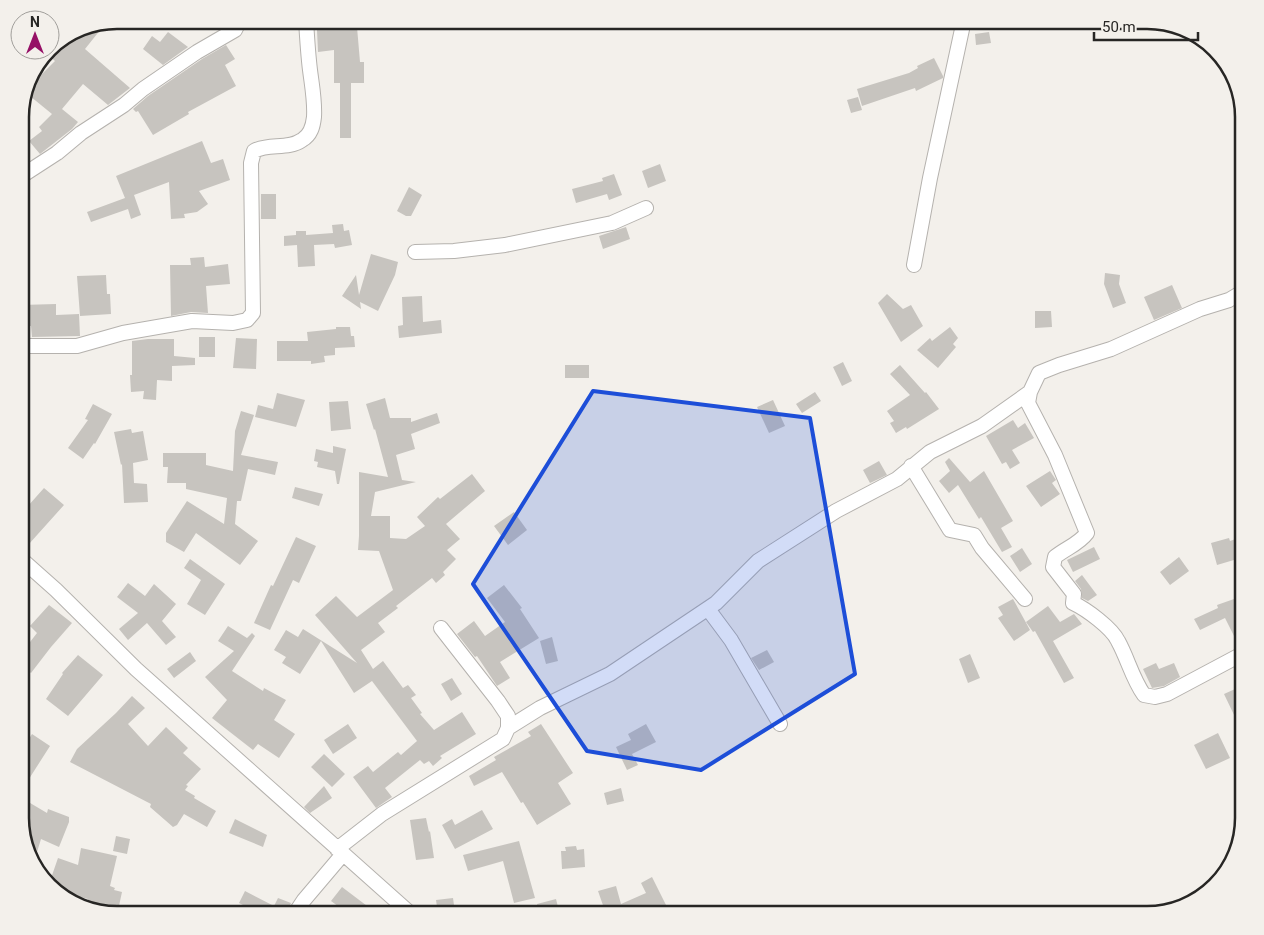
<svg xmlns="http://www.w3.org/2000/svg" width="1264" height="935" font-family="Roboto,sans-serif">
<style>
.building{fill:#c7c4bf}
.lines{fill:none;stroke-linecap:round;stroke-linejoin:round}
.minor-casing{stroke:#b5b2ae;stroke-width:16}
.minor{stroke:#fff;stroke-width:14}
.marked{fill:#1d4ed8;fill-opacity:0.2;stroke:#1d4ed8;stroke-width:4;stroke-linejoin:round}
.rim{fill:none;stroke:#272624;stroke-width:2.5}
</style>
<rect width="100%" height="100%" fill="#f3f0eb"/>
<path class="building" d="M349,23l1,4h7l3,35h4v21h-13v55h-11v-55h-6v-33l-16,2 -1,-22 5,-1v-4z
M105,24l-20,25 45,39 -22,17 -25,-21 -21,25 16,13 -6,7 -32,25 -11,-13 13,-10 -3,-4 13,-13 -27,-22 3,-12 5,3 22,-22 -9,-8 4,-3 3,-6z
M168,32l20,15 -25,18 -20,-16 9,-13 8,6z
M989,32l2,11 -15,2 -1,-11z
M226,45l9,14 -10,6 11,21 -48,26 1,2 -36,21 -15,-24 -2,1 -3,-3 15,-13 54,-37z
M934,58l9,18v2l-27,13 -1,-3 -53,18 -5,-17 52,-16 9,-5 -1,-2z
M858,97l4,13 -11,3 -4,-13z
M202,141l9,22 12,-4 7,21 -31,11 9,13 -11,8 -13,2 1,4 -14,1 -2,-37 -35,13 7,20 -10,4 -3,-10 -37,13 -4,-10 38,-14 -9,-22z
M660,164l6,17 -18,7 -6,-17z
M614,174l8,21 -13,5 -2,-6 -31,9 -4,-14 31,-8 -1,-3z
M409,187l13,8 -11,21h-5l-9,-5z
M261,194h15v25h-15z
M343,224l1,7 5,-1 3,15 -17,3 -1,-4 -20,1 1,21 -17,1 -1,-22 -13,1v-10l12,-1v-4h10v4l27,-2 -1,-8z
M626,227l4,12 -27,10 -4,-13z
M371,254l27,8 -3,13 -17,36 -18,-9 1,7 -19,-13 14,-21 3,20z
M204,257l1,10 23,-3 2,20 -24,2 2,27 -17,-1 -20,4 -1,-51h21l-1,-7z
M1105,273l15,2 -1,9 7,19 -13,5 -9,-24z
M106,275l1,19h3l1,20 -31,2 -3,-40z
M1172,285l10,23 -28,12 -10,-23z
M887,294l16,15 8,-4 12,21 -22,16 -23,-39z
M422,296l1,26 18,-2 1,13 -43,5 -1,-12 5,-1 -1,-28z
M56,304v11l23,-1 1,22 -48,1 -1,-11h-9l-1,-21z
M1035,311h16l1,16 -17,1z
M336,327h14l1,9h3l1,11 -20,1v7l-11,1 1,6 -14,2v-3h-34v-20h31l-1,-9 29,-3z
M950,327l8,11 -5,6 3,3 -18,21 -21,-18 13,-12 2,3z
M199,337h16v20h-16z
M236,338l21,1 -1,30 -23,-1z
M148,339h26v17l21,2v7l-23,1v15l-15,-1 -1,20 -13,-1 1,-8 -13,1 -1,-17h2v-34z
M843,362l9,19 -10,5 -9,-19z
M565,365h24v13h-24z
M900,365l25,28 1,-1 13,17 -32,20 -1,-2 -10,6 -6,-10 4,-2 -7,-10 23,-16 -20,-21z
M815,392l6,9 -19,12 -6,-9z
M277,393l28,7 -9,27 -41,-10 3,-12 15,4z
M385,398l5,20h21v4l26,-9 3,10 -29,11 4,15 -19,6 6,25 14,2 -41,10 -4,24h19v22l16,1 19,-13 -8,-9 21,-20 2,2 32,-25 13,17 -39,33 14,15 -13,11 9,9 -13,13 2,3 -9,8 -4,-5 -36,28 2,2 -20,15 7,9 -24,18 12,19 10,-8 20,27 5,-3 8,10 -5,3 11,15 -2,1 14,16 28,-18 14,22 -36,22 2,2 -9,8 -4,-5 -5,3 -4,-4 -35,28 7,9 -16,11 -23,-31 15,-11 5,6 25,-20 3,3 16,-14 -45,-60 -18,12 -33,-52 -21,33 -18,-11 4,-6 -12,-7 12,-20 12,7 5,-8 54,34 -42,-48 21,-19 21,21 36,-27 -14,-39 -21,-1 1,-14v-64l29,5 -13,-48 -1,1 -8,-26z
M773,400l12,26 -16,7 -12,-26z
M348,401l3,28 -20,2 -2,-29z
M93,404l19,10 -17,30 -1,-1 -11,16 -15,-11 20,-28 -3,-1z
M241,411l13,4 -13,40 37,7 -3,13 -27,-6 -7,32h-4l-2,23 23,17 -18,24 -44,-32 -12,19 -18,-10v-9l21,-32 37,23 3,-26 -41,-9v-6h-19l1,-16h-5v-14h43v12l27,6 2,-40z
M1013,420l5,8 7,-5 9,15 -22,12 8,13 -10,6 -4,-7 -4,2 -16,-28z
M131,429l1,4 11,-2 5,29 -15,3 1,20 13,1 1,18 -24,1 -2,-39 -1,1 -7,-33z
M333,446l13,3 -7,35h-2l-2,-13 -18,-4 1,-5 -4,-1 2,-12 17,4z
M949,458l21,24 14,-11 29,50 -12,7 11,19 -10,5 -21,-35 -2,2 -21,-34 -9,8 -10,-12 11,-10 -5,-9z
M879,461l8,14 -17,8 -7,-13z
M1050,471l6,9 -4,3 8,11 -19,13 -15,-21z
M295,487l28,7 -4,12 -27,-8z
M44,488l20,17 -35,39 -9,-7v-22z
M514,512l13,18 -19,15 -14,-19z
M1244,536v21l-27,8 -6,-22 18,-5 1,3z
M296,537l20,9 -17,37 -6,-3 -23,50 -16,-7 17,-38 2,1z
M1094,547l6,12 -27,13 -6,-12z
M1022,548l10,16 -12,8 -10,-16z
M1179,557l10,14 -19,14 -10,-13z
M190,559l35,25 -20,31 -18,-11 14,-24 -17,-12z
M1082,575l15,20 -9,6 -6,-3 -1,-9 -6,-8z
M128,583l17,13 9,-12 22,20 -14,17 14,16 -10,8 -19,-22 -19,17 -9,-11 19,-16 -21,-16z
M504,585l18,23 -2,1 19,29 -39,24 10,16 -13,8 -20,-30 -2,1 -18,-23 17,-13 11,15 20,-14 -18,-24z
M1013,599l17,31 -16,11 -16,-23 5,-3 -5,-8z
M1234,599l3,9 7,-4v29l-9,5 -10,-20 -25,12 -6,-11 24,-11 -1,-3z
M49,605l23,18 -21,24 -20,26 -11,-8v-10l17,-22 -7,-7z
M1048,606l12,16 14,-8 8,10 -29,17 21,37 -10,5 -29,-52 -2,1 -7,-10z
M228,626l19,12 5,-5 3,3 -23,35 31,20 1,-3 22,12 -12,20 21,14 -16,24 -21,-14 -5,6 -41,-32 15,-18 -22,-23 29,-26 -16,-10z
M552,637l6,24 -12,3 -6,-23z
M767,650l7,12 -15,8 -8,-12z
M190,652l6,9 -22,17 -7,-9z
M970,654l10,24 -12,5 -9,-24z
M78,655l25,20 -35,41 -22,-17 17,-25 -1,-1z
M1156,663l3,6 15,-6 6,14 -16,9 -12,2 -9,-19z
M452,678l10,16 -11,7 -10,-17z
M1244,685v28l-9,4 -11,-23z
M132,696l13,12 -17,16 20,22 18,-19 22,21 -5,5 18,16 -15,16 2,1 -3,4 10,6 -1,2 22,13 -9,16 -23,-13 -7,11 -4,2 -23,-20 1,-3 -81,-42 7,-13 39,-36z
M348,724l9,14 -24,16 -9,-14z
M541,724l32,49 -15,10 13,21 -34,21 -14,-23 -2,1 -19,-31 -28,14 -5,-10 27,-16 -2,-3 37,-21 -3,-4z
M646,724l10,18 -24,12 6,11 -11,5 -11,-23 15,-7 -3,-6z
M1218,733l12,25 -24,11 -12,-24z
M32,734l18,12 -30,47v-40z
M324,754l21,20 -13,13 -21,-20z
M324,786l8,12 -22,15 -6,-6z
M621,788l3,13 -17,4 -3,-12z
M20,797l27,16 1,-4 21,8v5l-10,25 -18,-8 -8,26 -3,-4 -10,-36z
M482,810l11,19 -38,20 -13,-24 10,-6 3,6z
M426,818l3,14 1,-1 4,27 -18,2 -6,-40z
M235,819l32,16 -4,12 -34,-14z
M116,836l14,3 -3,15 -14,-3z
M519,841l16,57 -21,5 -11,-42 -35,10 -5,-16z
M576,846l1,4 7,-1 1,18 -23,2 -1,-18h5l-1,-4z
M81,848l36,8 -7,30 5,2 -1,2 8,2 -5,23 -27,-9 2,-4 -4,-1v-2l-34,-9 -5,-6 9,-26 20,7z
M652,877l19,38h-75l9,-4 -7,-20 18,-5 5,18 25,-11 -5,-10z
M342,887l37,28h-29l-19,-14z
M245,891l29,15 4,-8 13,5 -6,12h-47l5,-10 -4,-2z
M453,898l2,14 -17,2 -2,-14z
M556,899l4,16h-20l-3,-11z"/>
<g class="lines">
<g class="minor-casing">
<path id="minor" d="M20,177l37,-24 24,-20 43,-28 19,-16 54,-37 38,-22 5,-10
M415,252l39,-1 51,-6 107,-22 34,-15
M914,265l16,-87 34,-158
M1244,291l-15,9 -29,9 -89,40 -52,16 -20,8 -9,19 -2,11 27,52 32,78c-8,11 -21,15 -32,24l-2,10 21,27 -1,9c13,6 39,25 45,38 10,18 14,37 26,54l11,2 12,-3 77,-41
M20,346h57l46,-13 69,-12 41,2 14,-3 6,-7 -2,-150 3,-12c15,-8 34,-1 48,-11 9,-5 11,-14 12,-23 1,-16 -2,-31 -4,-47 -2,-16 -3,-33 -4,-50
M911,466l39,64 24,5 8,13 43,51
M20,558l36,32 80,79 276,246
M708,609l23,31 49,84
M508,728l32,-20 70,-34 106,-71 42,-42 78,-50 61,-32 33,-27 52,-26 48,-34
M337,849l45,-35 121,-75 5,-11v-12l-10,-15 -57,-73
M294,915l10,-15 39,-46"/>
</g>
<use href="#minor" class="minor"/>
</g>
<path class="marked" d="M593,391l217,27 45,256 -154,96 -114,-19 -114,-167z"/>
<path d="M0 0H1264V935H0ZM117 29H1147A88 88 0 0 1 1235 117V818A88 88 0 0 1 1147 906H117A88 88 0 0 1 29 818V117A88 88 0 0 1 117 29Z" fill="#f3f0eb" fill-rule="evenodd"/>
<path class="rim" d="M117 29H1147A88 88 0 0 1 1235 117V818A88 88 0 0 1 1147 906H117A88 88 0 0 1 29 818V117A88 88 0 0 1 117 29Z"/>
<g transform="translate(35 35)"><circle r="24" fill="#f3f0eb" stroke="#a19f9b"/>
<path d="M0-4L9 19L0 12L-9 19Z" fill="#961066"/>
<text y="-8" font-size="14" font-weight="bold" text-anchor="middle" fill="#272624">N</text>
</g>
<path d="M1094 32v8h104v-8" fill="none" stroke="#272624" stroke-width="2.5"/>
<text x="1102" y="32" font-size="15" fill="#272624" stroke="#f3f0eb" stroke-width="4" paint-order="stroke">50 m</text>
</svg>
